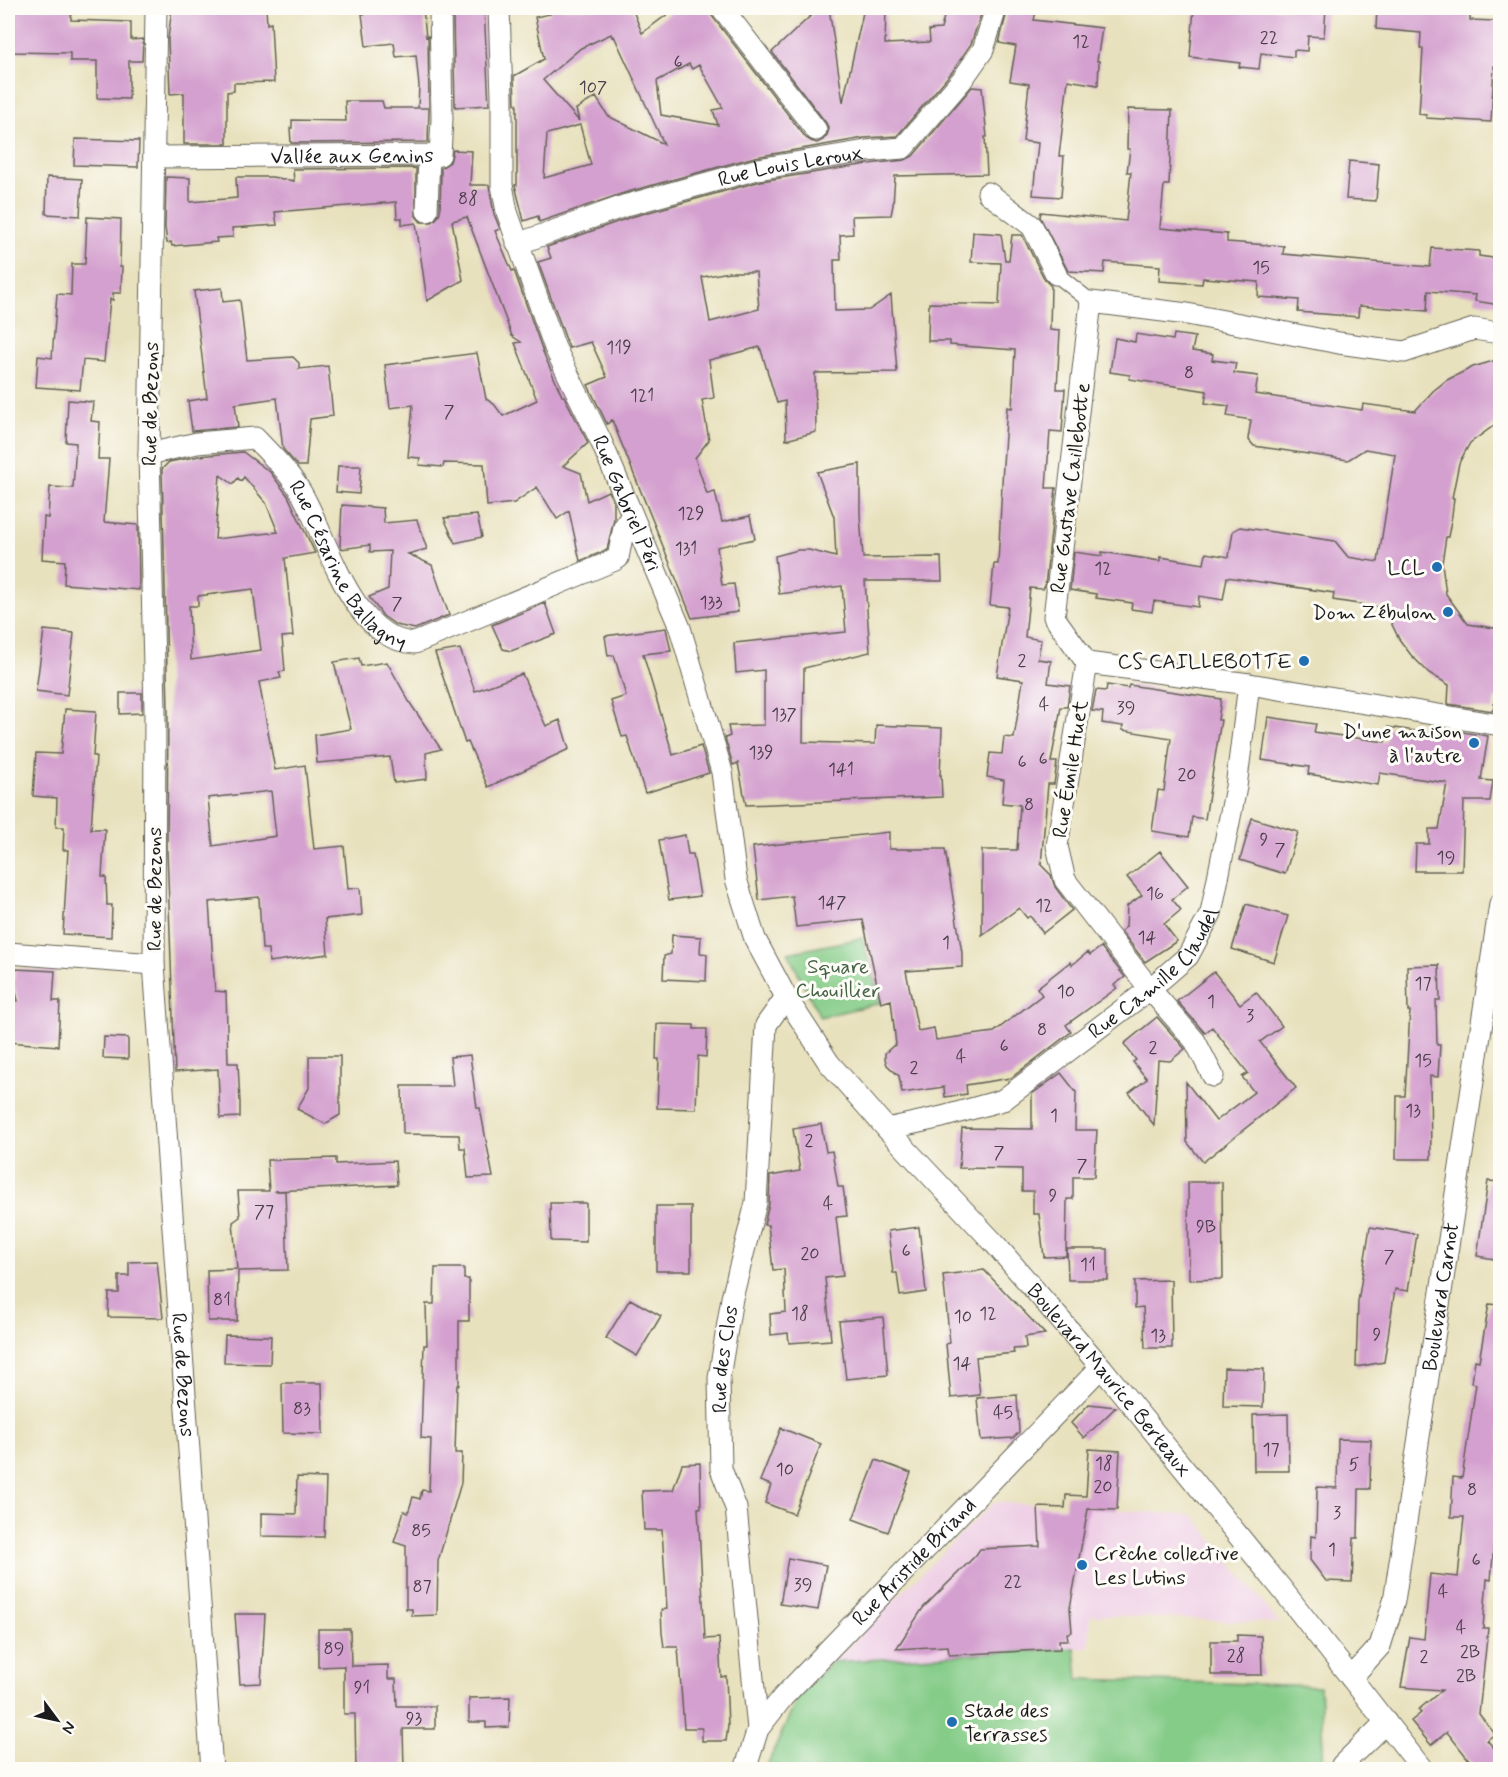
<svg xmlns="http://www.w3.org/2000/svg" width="1508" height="1777" font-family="Mynerve,sans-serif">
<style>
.built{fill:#efd0e6}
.green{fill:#85cc88;stroke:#507452;stroke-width:1.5}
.building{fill:#d4a0cf;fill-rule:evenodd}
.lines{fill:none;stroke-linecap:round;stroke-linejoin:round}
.pedestrian-casing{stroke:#636154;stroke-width:17}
.minor-casing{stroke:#636154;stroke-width:23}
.pedestrian{stroke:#fff;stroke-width:15}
.minor{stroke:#fff;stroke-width:21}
.poi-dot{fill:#1f6fb2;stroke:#fdfcf7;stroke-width:2}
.labels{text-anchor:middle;stroke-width:6;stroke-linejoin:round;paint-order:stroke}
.number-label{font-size:18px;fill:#4a3d49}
.street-label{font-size:21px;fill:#1c1c1c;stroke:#fdfcf7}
.poi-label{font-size:21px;fill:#1c1c1c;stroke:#fdfcf7;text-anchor:end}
.park-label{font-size:21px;fill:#466247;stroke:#fdfcf7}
</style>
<rect width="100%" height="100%" fill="#fdfcf7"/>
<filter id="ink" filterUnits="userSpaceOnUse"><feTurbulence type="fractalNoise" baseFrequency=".0167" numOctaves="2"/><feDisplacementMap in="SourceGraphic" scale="12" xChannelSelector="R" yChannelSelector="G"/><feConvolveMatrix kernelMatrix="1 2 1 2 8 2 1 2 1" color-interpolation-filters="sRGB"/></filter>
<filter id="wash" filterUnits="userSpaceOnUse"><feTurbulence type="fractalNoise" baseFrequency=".008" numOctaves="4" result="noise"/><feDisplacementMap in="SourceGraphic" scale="24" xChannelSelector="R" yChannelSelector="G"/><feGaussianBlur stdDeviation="1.35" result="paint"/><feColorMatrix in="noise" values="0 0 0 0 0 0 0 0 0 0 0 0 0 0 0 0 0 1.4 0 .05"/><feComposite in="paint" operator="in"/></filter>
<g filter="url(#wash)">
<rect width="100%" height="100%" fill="#e8e1bd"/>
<path class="built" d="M994,1502l199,13 86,108 -188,-8 -2,32 -257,15z"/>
<path class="green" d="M862,938l19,65 -61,14 -32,-64z
M1075,1648l3,31 242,7 4,83 -559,1 34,-75 33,-33z"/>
<g id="blocks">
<path class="building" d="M8,8h63v12l60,2v18l12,-1 -1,22h-13v38l-32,-1v-37h-27v-8l-62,-1z
M172,8h42v2l52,-2 1,16 4,-1 3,59 -40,1v8l-7,1v52h-43v-51l-14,1 -2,-55z
M380,8h43l3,29 2,-1 1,72h-10h10l-1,34 -137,1 -1,-15h2v-8l54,1 -1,-20h37l2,7h34l1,-22 -3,-31 -20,2 -2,-14 -28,3 -4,-32 18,-2z
M472,8h12l5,97 -34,2 -2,-89z
M548,8h84l10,25 34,-25h34l2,8 94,122 5,3 6,2 6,-3 4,-5 2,-6 -3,-6 -54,-71 47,-44h10l14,94 21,-94h22l-1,36 45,-2 -1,-12 12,-1 5,-21h37l-12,36 -19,28 -55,64 -33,2 -109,19 -131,36 -85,29 -1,-6 -14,5 -9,-36h2v-81h-2l-1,-28 30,-17 -9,-42 15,-3zM611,34l1,3 2,-1 50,108 -56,-28 -12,-19 -20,12 3,12 -36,-41 38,-32zM689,64l3,5 7,-4 24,43 -10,2 5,15 -57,-10 -4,-34zM580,125l11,40 -47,13 3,-44z
M1008,8h29l-3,12 68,8 -5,33h2l-1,24 -30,-5 -9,76h5l-3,41 -28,-2 5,-52 -15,-2 6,-57 -19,-3 6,-35 -17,-3z
M1194,8h132l-2,29 -16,-1 -1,15 -13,-1v7l-33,-4 -2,16 -20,-2 1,-4 -50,-6z
M1377,8h36v2l57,3v7l26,1v6l4,1v39l-6,-1 -3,56 -65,-4v-3l-7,-1 4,-65h-3l1,-16 -45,-4z
M972,87l10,1 5,49h-2l2,37 -92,2 -2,29 -2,10 -39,1 1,18 -13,1 1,25h-7l1,51 34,-1 22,-15 6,77 -82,1 1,59 -30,8 -1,-39 -8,2 -17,-56 -51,13 5,38 -12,2 7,40 -14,18 12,36 8,-2 7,30 28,-6 5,23 -38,8 5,38 12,-1 4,28 -46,6 -80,-198 -5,4 -19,-39 19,-8 -16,-35 -22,6 -31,-86 13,-4 -4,-11 84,-30 130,-36 107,-17 37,-4 8,-4zM729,272h27l3,37 -49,13 -8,-45z
M1128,109l44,1 -3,75h-5l-4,43 67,6v8l57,4 -1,8 147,13 2,-19 47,3v5l21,3v46l-25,-4 1,-6 -48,-4 -1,20 -68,-5 -1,11 -22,-2 -38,-3 1,-12 -41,-3 1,-15 -56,-4 -1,6 -43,-3 1,-15 -55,-4 -1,11 -36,-2 -28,-54 1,-5 85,9 5,-49h-4l3,-23h-3z
M75,139l64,2 -1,26 -64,-2z
M453,150l19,1 -2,34h19l5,29 6,15 -5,2 17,40 2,-1 29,82 19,44h2l24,47 -25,23 18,7 6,28 21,-10 6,13v15l-7,31 -27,11 -11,-50 -12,8 -20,-32 -23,16 -27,3 -3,-42 -40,-1 -1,4 -24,-2 1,-7 -12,-1 5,-52 -23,3 -5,-43 92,-12 9,46 8,5 9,12 34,-16 -22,-57 6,-1 -9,-6 -45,-119 -15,4 11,59 -36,21 -11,-78 -14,2v-7h-5l-1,-16 -121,10 2,13 -45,3 1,9 -17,1 1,4 -45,4 -1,-4 -4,1 -2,-16 1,-50 24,1v24l47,-4 -1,-21h36l22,4 -1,-12 123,-1v48l5,6h11l5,-4 3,-6 1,-44 9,-6z
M1349,161l30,3 -3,37 -30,-2z
M47,177l35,2 -2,37 -34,-2z
M87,217l34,2 -1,48h2l-1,26h-8v7l-3,-1 -6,63 -21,-2 -3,30 -44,-3 2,-31 14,2 5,-64 14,1 1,-31h13z
M973,232l28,2 4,26h4l3,-25h10l23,45 6,6 -1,44 10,1 -3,58h8l-3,43 -12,-1 -4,57h10l-11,98 -2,3 -13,-1 -5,49 16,3 -3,19 13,2 -3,22 22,3 -3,21h-6l-10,55h6l-3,22h-6l-7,81 10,10 4,12 17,23 -29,23 -13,-17 -3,2 -8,-10 -37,27v-85h35l3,-45 -18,-2 2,-23 -17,-3 3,-24 12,1 2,-17 10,1 9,-58 -26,-4 11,-69 -18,-2 4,-41h4l5,-100 4,-57 5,1 3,-58 -65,-5v-4h-22l1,-38 70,2 2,-42 -30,-1z
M222,288l1,14 17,-2 7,60 46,-3 6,6v6l29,-3 5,50 -23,3 -4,47h-8l-15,-17 -6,-51 -42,6 3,23 -46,4 -4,-30 19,-3 -13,-107z
M1136,334l37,6 1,-6 21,3 -3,14 21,3 -1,6 24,3 -2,10 24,3 -3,18 107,16 1,-6 52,7 18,-20 14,-11 26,-13 27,-8v62l-30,22 -11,20 -7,35h2l-2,17 -4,22h-2l-4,26 4,31 22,30 32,5v70l-5,-1 -2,13 -45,-7 1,-19 -20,-12 -18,-18 -12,-16 -15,-31 -51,-8 1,-7 -107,-16 -4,23 -24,-4 -1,11 -44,-6 -2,11 -21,-3 1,-6 -36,-5v-4l-26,-4 4,-38 28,4v-4l58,9v-4l44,7 2,-11 23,4 4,-26 7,-4 95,14 13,16 30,5 17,-108 -30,-5 -17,11 -94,-14 -6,-7 3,-19 -24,-4 2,-10 -24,-3 2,-12 -78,-12 1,-4 -20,-3 5,-34 20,4z
M68,400l25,2 -2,19 9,1 -2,37h11l-5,63 34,3 1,65 -75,-6 1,-23 -23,-2 2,-42 4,1 2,-31 23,1 3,-45 -10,-1z
M243,452l27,20 18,24 27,57 -30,5 8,78 -11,1 3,34 -6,1 2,6 -22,4 16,88 30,-5 9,84 30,-3 4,43 12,-1 2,27 -37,4 3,35 -59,8 -1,-13h-6l-3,-52 -50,5 6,89 11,1 2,71h10l2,40v14l-20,1 -2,-49 -43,3 -8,-222 1,-140 -6,-241 7,-7 30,-6zM220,475l13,9 5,-6 3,3 3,-4 22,26 12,29 -63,7zM253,589l8,61 -70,10 -2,-54h9v-10zM271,791l5,45 -63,10 -5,-48z
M860,464v50l3,44 78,-1 1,24h-77l5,71 -66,16 -1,74 72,2 1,-19 66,3 -2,47h1l1,22 -196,8 -8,-42 -5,2 -8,-27 5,-2 -2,-10 36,-1v-55l-28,3 -2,-30 112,-11 -4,-46 -63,8 -4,-38 23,-6h11l27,7 -2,-40 -17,-45z
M338,466h23l-2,28 -23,-2z
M342,505l41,3 1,15 33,-3 10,29 -19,5 24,11 17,50 -34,14 -19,-4 -13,-9 -14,-19 19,-8 2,-38 -20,1v-7l-29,4 -1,-4z
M477,515l5,22 -27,6 -11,-25z
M545,603l11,31 -45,17 -8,-2 -11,-24z
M666,628l5,23 -28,3 30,101 28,-9 8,27 -64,20 -18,-57 -5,1 -11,-36 15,-5 -12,-41 -6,1 -3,-20z
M44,630l30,3 -7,62 -31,-4z
M460,649l15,42 47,-17 24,52 14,-6 9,29 -81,38 -20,-45 -3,1 -30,-90z
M359,658l2,8 26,-4 23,41 31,46 -15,4 1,26 -33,4 -4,-26 -73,6 -2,-28 36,-6 -17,-67z
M1107,685l21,3 1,-3 92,14 -3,21h3l-16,99 -13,-2 -3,20 -37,-6 6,-41 6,1 7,-53 -49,-8 1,-4 -21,-3 1,-11 -11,-1 4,-21 10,1z
M120,693h22v20l-22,1z
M65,709l31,2 -3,45h3l-5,73h14l-3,48h4l1,28h5l-1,32 -48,-3 5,-84h-5l1,-23h-8l1,-29 -24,-2 3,-43 25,1z
M1268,717l48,7 -2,8 71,10 3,-15 55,8 1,-6 44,7 -7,44 12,1 -3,20h-26l-2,70h-47l1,-27h13v-15h10l8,-46 -67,-10 -2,12 -70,-11 1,-7 -47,-7z
M1252,818l46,14 -13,42 -45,-14z
M889,832v17h56l17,104v14l-56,4 12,60 16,-3 2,12 58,-8 48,-37 -5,-7 33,-26 2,3 16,-13 2,3 11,-8 24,30 -11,8 3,3 -51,37 5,7 -60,46 -45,7 1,9 -22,3 -1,-10 -42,6 -3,-17 -12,-11 -2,-6v-6l8,-7 3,-1 -5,-45 -10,3 -18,-83 -67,7 -4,-31 -33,4 -6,-53z
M685,835l3,19h5l7,42 -31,4 -10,-60z
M1160,851l28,35 -16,13 9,11 -17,14 13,17 -32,21 -24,-31 5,-4 1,-21 15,-11 -15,-18z
M1246,904l42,12 -14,46 -42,-13z
M672,935l29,2 -1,16 7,1 -1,27 -43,-2 1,-23 7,-2z
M1439,965l1,35h-4l1,45h3l-2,32 -8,-1 1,83h-35l1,-63h8l5,-85h-2l-1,-45z
M15,969l40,2 -2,30h7l-2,45 -50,-4v-42l10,1 -4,-17z
M1214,972l26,32 16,-12 26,34 -22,16 36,46 -93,74 -16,-20 -1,-60 30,39 38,-29 -12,-15 6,-4 -36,-46 -7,6 -28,-32z
M1157,1017l28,32 -15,12 -12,-1 -4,65 -25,-32 18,-14 -14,-17 3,-2 -12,-16z
M657,1024l37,1v4h13l-1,28 -8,-1 -2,53 -39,-1 2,-49h-3z
M104,1037l24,1v21l-25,-1z
M470,1055l7,53h3l13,69 -25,1 -3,-30h-5l-1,-13 -56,-1 -1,-48h51l-3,-29z
M309,1056h31v59l-15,9 -28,-15 12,-21z
M1061,1073l15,19 -1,38h22l-3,47h-21v22h-6l-1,57 -22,1 -5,-43h-6v-23h-11v-22l-63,-1 3,-40 70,1v-35z
M821,1124l5,28 6,-1 6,36h5l4,29 -11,1 7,59 -18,2 6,62 -42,3 -1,-10 -17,2 -1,-21 16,-2 -2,-43 -11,1 -5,-45h-4l5,-21 1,-28 30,-5 -7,-42z
M336,1158v6l59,-3 2,24 -123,6h11l3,79 -50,1 -1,50h-29l-1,-51 30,-1 -4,-47 7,-5 -2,-26h31l-2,-31z
M1488,1181l12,1v78l-23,-4z
M1188,1182h34l1,97 -34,1z
M550,1203h36v39l-35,-1z
M656,1206h35v65h-35z
M919,1227l7,65 -26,4 -3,-23h-4l-5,-42z
M1370,1227l47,7 -9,57 -13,-2 -11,73 -28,5 2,-65z
M1067,1249h41v31h-40z
M157,1261l6,57 -55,-1 1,-24h10v-17h10v-14z
M435,1268h29v11h5v42h-10v64h-2l-2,68h7l-1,30 -23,78 -1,54 -25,1v-7h-6v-63l-12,-4 10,-31 4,2 5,-16 7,2 2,-9 7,1 2,-52 -10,-1 3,-93h3l-1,-41h8z
M984,1270l61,64 -20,3 1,11 -13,1 1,4 -38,4 4,38 -29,3 -5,-54 4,-1 -7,-68z
M1171,1280l1,68h-27l-2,-41 -8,1v-27z
M630,1299l31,17 -24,40 -31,-18z
M1489,1304l11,1v214h-4l-5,61 -4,-1 -4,49h5l-9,86 16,20 -8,6 13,15v6l-4,9h-19l-30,-38 -16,13 -20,-24 10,-8 -3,-3 24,-20 -41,-3 9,-50 14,2 6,-65 28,3 6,-60h-13l2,-40 9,1 14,-94 -4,-1 3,-23 4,1z
M883,1317l5,58 -42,4 -7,-58z
M225,1335l46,1 -1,28 -46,-1z
M1224,1368l40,1 -1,38 -40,-1z
M282,1383h40l1,51 -40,-1z
M1017,1395l2,37 -6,6 -32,2 -4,-42z
M1089,1404l27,3 -32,31 -13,-15z
M1288,1414l1,57h-35l-1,-56z
M781,1428l40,16 -27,70 -29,-11 6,-18 -11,-4z
M1338,1439l33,1 -1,49h-11l-1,49h-4l-2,44 -26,-1 -16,-21 1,-24 5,1 1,-50 20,1z
M1089,1449l31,2 -3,59 -29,-1 -18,99 2,24 -5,1 1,7h-9l1,9 -111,6 -1,-9 -52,3 27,-41 53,-53 4,-6 60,-3 -2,-39 27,1 1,-13 20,1z
M876,1460l35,13 -23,59 -35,-13z
M700,1463l1,45h-3l7,131 14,-1 2,39 5,-1 2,50 -2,15h-24v-13h-18l-6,-81h-14l-2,-14 -1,-23 6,-1 -5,-79h-18l-2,-39 31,-1 9,-26z
M297,1477l29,1 -2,59 -63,-1v-23l35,1z
M788,1558l38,7 -8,45 -38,-6z
M235,1614h30l-4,69 -21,1z
M318,1629h32l1,37 37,-1v14h8l1,27h38v23h-32l1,41h-48l-1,-56h-11v-48l-26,1z
M1237,1635l24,1 1,39h-51v-34h26z
M510,1697l-1,30 -23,1v-6h-17v-24z"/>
</g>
</g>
<g filter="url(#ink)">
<use href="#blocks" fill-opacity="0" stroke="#636154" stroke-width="1.5"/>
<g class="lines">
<g class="pedestrian-casing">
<path id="pedestrian" d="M1056,274l35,28"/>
</g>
<g class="minor-casing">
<g id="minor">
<path id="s1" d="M156,8l-7,446 6,256 -1,254 58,806"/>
<path id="s2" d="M499,8l3,89v88l5,27 48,136 46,93 79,187 42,144 14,107 19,60 31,58 43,66 58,66 108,115 106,123 180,221 142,182"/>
<path d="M722,8l94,122"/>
<path id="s3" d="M154,157l286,-2 2,-36 -2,-111"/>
<path d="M988,193l44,33 24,48"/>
<path d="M427,211l2,-56"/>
<path id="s4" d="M517,244l110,-39 131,-36 108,-18 37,-3 59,-68 21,-30 13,-42"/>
<path d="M1500,333l-26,-4 -70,23 -65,-9 -152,-29 -96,-12 -37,315 33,46 162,21 251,41"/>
<path id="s5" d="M149,454l48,-11 58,-5c16,17 35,35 47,56 26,45 50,147 113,149l200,-83 3,-2 6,-31 8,-12"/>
<path d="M1087,663l-30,183 8,34 85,109 45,52 18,35"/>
<path d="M8,953l146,11"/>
<path id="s6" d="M887,1129l55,-12 61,-17 147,-111 38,-33 23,-43 25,-126 13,-103"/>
<path id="s7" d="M1351,1678l29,-32 14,-45 106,-697"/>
<path id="s8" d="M758,1729l-22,-221 -15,-39 -2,-91 13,-80 24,-95 10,-178 20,-28"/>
<path id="s9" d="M745,1770l13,-41 25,-32 318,-330"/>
<path d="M1342,1770v-5l44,-43"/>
</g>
</g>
<use href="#pedestrian" class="pedestrian"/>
<use href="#minor" class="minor"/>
</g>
</g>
<g class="poi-dot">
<circle cx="1437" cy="567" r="6"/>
<circle cx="1448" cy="612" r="6"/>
<circle cx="1304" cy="661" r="6"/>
<circle cx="1474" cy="743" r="6"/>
<circle cx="1082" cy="1565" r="6"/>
<circle cx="952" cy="1722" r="6"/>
</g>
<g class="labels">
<g class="number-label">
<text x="1269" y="43">22</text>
<text x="1081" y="47">12</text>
<text x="678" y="67">6</text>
<text x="593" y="93">107</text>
<text x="468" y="204">88</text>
<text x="1261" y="273">15</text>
<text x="619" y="353">119</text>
<text x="1189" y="378">8</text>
<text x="642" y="401">121</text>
<text x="449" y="417">7</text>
<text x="691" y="519">129</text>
<text x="686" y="554">131</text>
<text x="1103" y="574">12</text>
<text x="711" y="608">133</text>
<text x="397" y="609">7</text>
<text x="1022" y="666">2</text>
<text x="1044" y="710">4</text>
<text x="1126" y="713">39</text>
<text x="784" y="720">137</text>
<text x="761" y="758">139</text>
<text x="1043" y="764">6</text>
<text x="1022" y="767">6</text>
<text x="841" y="775">141</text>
<text x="1187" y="780">20</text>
<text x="1029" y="810">8</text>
<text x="1264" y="845">9</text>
<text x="1280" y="855">7</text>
<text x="1446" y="863">19</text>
<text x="1155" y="899">16</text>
<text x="832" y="908">147</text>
<text x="1044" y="911">12</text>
<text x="1147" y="943">14</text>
<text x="946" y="948">1</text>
<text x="1423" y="989">17</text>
<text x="1066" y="997">10</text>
<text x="1211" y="1007">1</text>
<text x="1250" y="1021">3</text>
<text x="1042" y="1035">8</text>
<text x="1004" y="1051">6</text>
<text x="1153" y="1053">2</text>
<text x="961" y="1062">4</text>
<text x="1423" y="1066">15</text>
<text x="914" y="1073">2</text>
<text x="1413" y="1116">13</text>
<text x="1054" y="1121">1</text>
<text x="809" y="1146">2</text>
<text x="999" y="1158">7</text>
<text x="1082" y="1171">7</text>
<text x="1053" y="1201">9</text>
<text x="828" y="1209">4</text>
<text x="264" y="1217">77</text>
<text x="1206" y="1232">9B</text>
<text x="906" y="1256">6</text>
<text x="810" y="1259">20</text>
<text x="1389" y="1262">7</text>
<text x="1088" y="1270">11</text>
<text x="222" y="1305">81</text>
<text x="800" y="1319">18</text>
<text x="988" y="1319">12</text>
<text x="963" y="1322">10</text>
<text x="1377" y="1340">9</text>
<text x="1158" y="1341">13</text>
<text x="962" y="1369">14</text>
<text x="302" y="1414">83</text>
<text x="1003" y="1418">45</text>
<text x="1271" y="1455">17</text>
<text x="1104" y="1469">18</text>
<text x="1354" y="1470">5</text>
<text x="785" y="1475">10</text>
<text x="1103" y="1492">20</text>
<text x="1472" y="1495">8</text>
<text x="1337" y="1518">3</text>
<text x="421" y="1536">85</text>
<text x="1332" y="1555">1</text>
<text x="1476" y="1565">6</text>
<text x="1013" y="1587">22</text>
<text x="803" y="1590">39</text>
<text x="422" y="1592">87</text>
<text x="1443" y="1597">4</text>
<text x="1461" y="1633">4</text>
<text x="334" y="1654">89</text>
<text x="1470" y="1657">2B</text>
<text x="1236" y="1661">28</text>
<text x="1424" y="1662">2</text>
<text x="1466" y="1681">2B</text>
<text x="362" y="1693">91</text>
<text x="414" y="1724">93</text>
</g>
<g class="street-label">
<text dy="7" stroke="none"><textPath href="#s3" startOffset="198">Vallée aux Genins</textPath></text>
<text dy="7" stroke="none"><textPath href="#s4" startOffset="285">Rue Louis Leroux</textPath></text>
<text transform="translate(150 404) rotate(-89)" y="7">Rue de Bezons</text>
<text transform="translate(1070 488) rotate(-83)" y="7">Rue Gustave Caillebotte</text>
<text dy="7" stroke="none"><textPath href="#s2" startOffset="520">Rue Gabriel Péri</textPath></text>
<text dy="7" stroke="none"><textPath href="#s5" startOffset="267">Rue Césarine Ballagny</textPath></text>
<text transform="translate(1070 769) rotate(-81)" y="7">Rue Émile Huet</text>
<text transform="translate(154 889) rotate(-90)" y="7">Rue de Bezons</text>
<text dy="7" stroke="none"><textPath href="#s6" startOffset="318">Rue Camille Claudel</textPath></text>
<text dy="7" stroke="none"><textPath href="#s7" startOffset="398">Boulevard Carnot</textPath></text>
<text dy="7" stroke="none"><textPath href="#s8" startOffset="374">Rue des Clos</textPath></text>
<text dy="7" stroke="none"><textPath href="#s1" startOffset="1368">Rue de Bezons</textPath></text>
<text dy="7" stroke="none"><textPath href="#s2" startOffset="1544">Boulevard Maurice Berteaux</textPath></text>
<text dy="7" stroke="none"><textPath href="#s9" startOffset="272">Rue Aristide Briand</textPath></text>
</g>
<g class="poi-label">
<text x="1425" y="574">LCL</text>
<text x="1436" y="619">Dom Zébulon</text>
<text x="1292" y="668">CS CAILLEBOTTE</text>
<text x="1462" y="738">D'une maison<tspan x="1462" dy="24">à l'autre</tspan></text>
<text x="1094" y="1560" text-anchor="start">Crèche collective<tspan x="1094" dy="24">Les Lutins</tspan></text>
<text x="964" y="1717" text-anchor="start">Stade des<tspan x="964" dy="24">Terrasses</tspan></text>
</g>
<g class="park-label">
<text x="838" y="973">Square<tspan x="838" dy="24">Chouillier</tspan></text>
</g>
</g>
<rect width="1508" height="1777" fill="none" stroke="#fdfcf7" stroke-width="30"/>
<g transform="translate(57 1720) rotate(123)" stroke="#fdfcf7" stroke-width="4.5" paint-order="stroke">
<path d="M0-4.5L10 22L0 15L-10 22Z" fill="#1c1c1c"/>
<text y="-9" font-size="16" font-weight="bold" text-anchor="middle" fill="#1c1c1c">N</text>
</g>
</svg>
